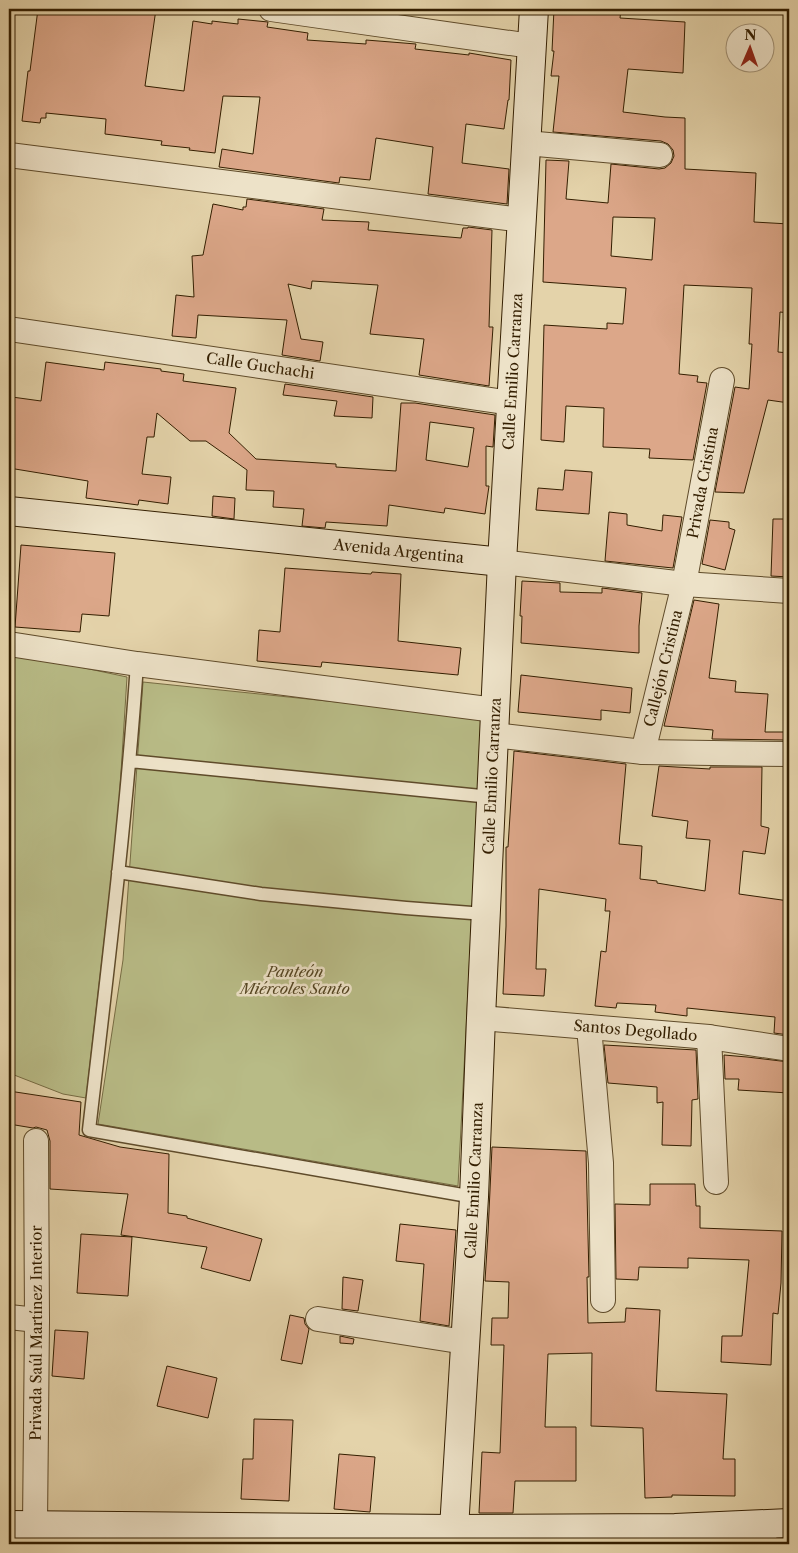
<svg xmlns="http://www.w3.org/2000/svg" width="798" height="1553" font-family="'Libre Caslon Text',serif">
<style>
.green{fill:#b8bb86;stroke:#766c43}
.building{fill:#dca789;stroke:#331e00;fill-rule:evenodd}
.lines{fill:none;stroke-linecap:round;stroke-linejoin:round}
.lane-casing{stroke:#5f4b2a;stroke-width:15}
.street-casing{stroke:#5f4b2a;stroke-width:26}
.secondary-casing{stroke:#331e00;stroke-width:30}
.lane{stroke:#ede2c8;stroke-width:12}
.street{stroke:#ede2c8;stroke-width:24}
.secondary{stroke:#ede2c8;stroke-width:28}
.labels{text-anchor:middle;stroke-width:5;stroke-linejoin:round;paint-order:stroke}
.street-label{font-size:15px;fill:#331e00;stroke:#ede2c8}
.park-label{font-size:15px;font-style:italic;fill:#544522;stroke:#ede2c8}
</style>
<rect width="100%" height="100%" fill="#e4d3aa"/>
<filter id="stains"><feTurbulence type="fractalNoise" baseFrequency=".004" numOctaves="4"/><feColorMatrix values="0 0 0 0 .2 0 0 0 0 .09 0 0 0 0 .02 0 0 0 .5 -.17"/></filter>
<radialGradient id="worn" r=".72"><stop offset=".6" stop-color="#630" stop-opacity="0"/><stop offset="1" stop-color="#630" stop-opacity=".3"/></radialGradient>
<path class="green" d="M9,652l118,25 -9,143 -32,278 -23,-4 -54,-21z
M143,682l339,35 -24,469 -360,-62 25,-164z"/>
<path class="building" d="M38,9h118l-11,77 39,5 9,-70 19,3v-3l26,3v-5l30,3 -1,5 41,6 -1,7 59,4v-4l50,4 -1,5 54,6v-2l42,7 -2,40h-1l-4,29 -38,-5 -4,39 47,6 -2,35 -79,-10 5,-47 -57,-9 -6,42 -30,-3 -1,6 -120,-16 3,-18 31,5 7,-57 -37,-1 -8,57 -26,-3 1,-2 -29,-3 1,-4 -57,-7 1,-15 -60,-6v5h-5l-1,5 -18,-2 6,-50h2z
M554,9h67l-1,9 65,4 -2,51 -55,-4 -5,43 42,5 20,1v51l71,4 -2,49 35,2v89l-9,-1 -2,40 11,1v50l-21,-3 -24,93 -29,-1 20,-105 14,2 3,-45h-3l3,-56 -68,-3 -5,89 19,2 -1,6 10,1 -14,77 -44,-2 1,-9 -47,-2 1,-39 -38,-2 -2,36 -23,-2 3,-115 63,4v-6l16,1 3,-36 -83,-6 3,-122 23,1 -3,38 42,4 3,-39 48,5 6,-1 6,-5 3,-7 -1,-6 -5,-6 -7,-3 -108,-9 6,-56h-8l3,-25h-2zM613,217l42,1 -3,42 -41,-4z
M247,199l77,10 -2,11 47,2 -1,8 93,8 2,-10h5v-1l24,3 -3,97h4l-4,59 -70,-11 5,-36 -54,-5 8,-49 -66,-4 -1,8 -23,-5 13,55 22,3 -3,19 -38,-6 5,-35 -89,-5 -2,23 -24,-2 4,-41 18,2 -2,-41 11,-1 10,-51 30,6v-3h3z
M46,362l58,8 1,-8 56,7v2l23,3 -1,7 53,7 -7,45 27,26 80,5v3l60,4 5,-68h14l80,12 -2,32 -7,-1v40h3l-4,28 -40,-6 -1,5 -55,-8 -2,21 -61,-4 -1,6 -23,-2 2,-17 -31,-2 1,-16 -28,-1 1,-20 -41,-29h-16l-33,-28 -3,24h-7l-5,37 29,3 -3,27 -29,-4 -1,5 -52,-7 2,-17 -79,-13v-46l3,-25 29,4zM430,422l44,6 -6,39 -42,-7z
M285,384l88,13 -1,21 -38,-2 3,-15 -54,-6z
M565,470l27,2 -3,42 -53,-4 2,-22 25,2z
M213,496l22,2 -1,21 -22,-3z
M609,512l18,2v11l35,6 1,-16 19,2 -9,51 -68,-7z
M773,519h16v58l-18,-1z
M710,520l19,2v6l6,2 -10,40 -23,-6z
M21,545l94,8 -6,63 -27,-2 -2,18 -65,-5z
M285,568l86,6 1,-2 29,2 -3,67 63,7 -3,27 -136,-13 -1,5 -64,-6 2,-31 21,2z
M522,581l38,2v9l42,1v-5l40,5 -3,33v27l-118,-10 1,-27h-2z
M694,600l25,4 -10,74 27,3 -1,11 33,2 -3,38h21l-1,8 -73,-1 1,-9 -49,-4z
M521,675l111,13 -2,25 -29,-3v10l-83,-8z
M514,751l112,13 -7,80 23,2 -2,33 17,2v2l48,8 5,-51 -24,-2 2,-17 -36,-5 7,-50 51,3v-2h52l-1,59 8,2 -4,26 -22,-3 -4,43 50,7v134l-15,-2 1,-16 -88,-9v8l-32,-4 1,-7 -39,-2 -1,5 -21,-2 6,-55 5,1 4,-41h-5l1,-12 -67,-10 -3,80h10l-2,27 -41,-2 3,-68v-79h2z
M604,1045l92,5 2,49 -6,1 -1,46 -29,-1 1,-43 -6,1v-16l-49,-4z
M724,1055l23,2 42,5v31l-51,-3 1,-11h-14z
M9,1091l72,11 -2,33 41,12 49,7 -1,59 19,3v2l75,21 -12,42 -49,-13 6,-21 -86,-12 7,-41 -78,-5v-48l-3,-11 -11,-3 -3,1 -24,-4z
M492,1147l94,4 3,126h-2l1,46 37,-1 1,-14 34,2 -4,81 71,3 -4,65h12v37l-63,-1v2l-27,1 -2,-70 -52,-2 1,-73 -44,1 -3,73h31v54h-61l-2,32h-34l3,-61 18,1 4,-108h-13l1,-27h16l1,-36 -24,-1 3,-48z
M650,1184h45l1,22h4v22l82,3 -1,52 -3,31 -5,-1 -2,52 -50,-3 1,-26h20l7,-76 -61,-2v10l-49,-1 -1,13 -22,-1 -1,-75 35,1z
M400,1224l56,6 -7,96 -29,-5 4,-57 -28,-3z
M81,1234l51,3 -4,59 -51,-3z
M343,1277l20,3 -5,31 -16,-2z
M290,1315l14,3 1,6 4,5 -7,35 -21,-4z
M55,1330l33,2 -4,47 -32,-3z
M340,1336l14,3 -1,5 -13,-1z
M167,1366l50,12 -9,40 -51,-12z
M254,1419l39,1 -4,81 -48,-2 2,-40h10z
M339,1454l36,3 -5,55 -36,-3z"/>
<g class="lines">
<g class="lane-casing">
<path id="lane" d="M137,664c-11,156 -30,311 -48,466l385,67
M130,761l361,36
M118,872l143,22 145,14 79,6"/>
</g>
<g class="street-casing">
<g id="street">
<path d="M271,9l260,37"/>
<path d="M526,143l134,12"/>
<path d="M9,155l513,65"/>
<path id="s1" d="M9,329l502,74"/>
<path d="M502,562l182,22 105,7"/>
<path d="M9,644l128,20 358,46"/>
<path d="M494,735l149,17 146,2"/>
<path id="s2" d="M643,752l41,-168 38,-204"/>
<path id="s3" d="M481,1018l228,19 80,12"/>
<path d="M589,1027l12,136 2,137"/>
<path d="M709,1037l7,145"/>
<path d="M9,1317l28,3"/>
<path d="M318,1319l147,23"/>
<path id="s4" d="M35,1525l2,-205 -1,-179"/>
<path d="M764,1544l1,-21"/>
</g>
</g>
<g class="secondary-casing">
<g id="secondary">
<path id="s5" d="M9,511l493,51"/>
<path d="M9,1525l445,4 221,-1 114,-5"/>
<path id="s6" d="M454,1529l20,-332 7,-179 21,-456 32,-553"/>
</g>
</g>
<use href="#lane" class="lane"/>
<use href="#street" class="street"/>
<use href="#secondary" class="secondary"/>
</g>
<g class="labels">
<g class="street-label">
<text dy="5" stroke="none"><textPath href="#s1" startOffset="254">Calle Guchachi</textPath></text>
<text dy="5" stroke="none"><textPath href="#s6" startOffset="1159">Calle Emilio Carranza</textPath></text>
<text dy="5" stroke="none"><textPath href="#s2" startOffset="276">Privada Cristina</textPath></text>
<text dy="5" stroke="none"><textPath href="#s5" startOffset="392">Avenida Argentina</textPath></text>
<text dy="5" stroke="none"><textPath href="#s2" startOffset="86">Callejón Cristina</textPath></text>
<text dy="5" stroke="none"><textPath href="#s6" startOffset="754">Calle Emilio Carranza</textPath></text>
<text dy="5" stroke="none"><textPath href="#s3" startOffset="155">Santos Degollado</textPath></text>
<text dy="5" stroke="none"><textPath href="#s6" startOffset="349">Calle Emilio Carranza</textPath></text>
<text dy="5" stroke="none"><textPath href="#s4" startOffset="192">Privada Saúl Martínez Interior</textPath></text>
</g>
<g class="park-label">
<text x="295" y="977">Panteón<tspan x="295" dy="17">Miércoles Santo</tspan></text>
</g>
</g>
<rect width="798" height="1553" fill="none" stroke="#e4d3aa" stroke-width="30"/>
<rect x="10" y="10" width="778" height="1533" fill="none" stroke="#331e00" stroke-width="2.5"/>
<rect x="15" y="15" width="768" height="1523" fill="none" stroke="#331e00"/>
<g transform="translate(750 48) rotate(2)"><circle r="24" fill="#ede2c8" stroke="#a39478"/>
<path d="M0-4L9 19L0 12L-9 19Z" fill="#8f2418"/>
<text y="-8" font-size="14" font-weight="bold" text-anchor="middle" fill="#331e00">N</text>
</g>
<rect width="100%" height="100%" filter="url(#stains)"/>
<rect width="100%" height="100%" fill="url(#worn)"/>
</svg>
